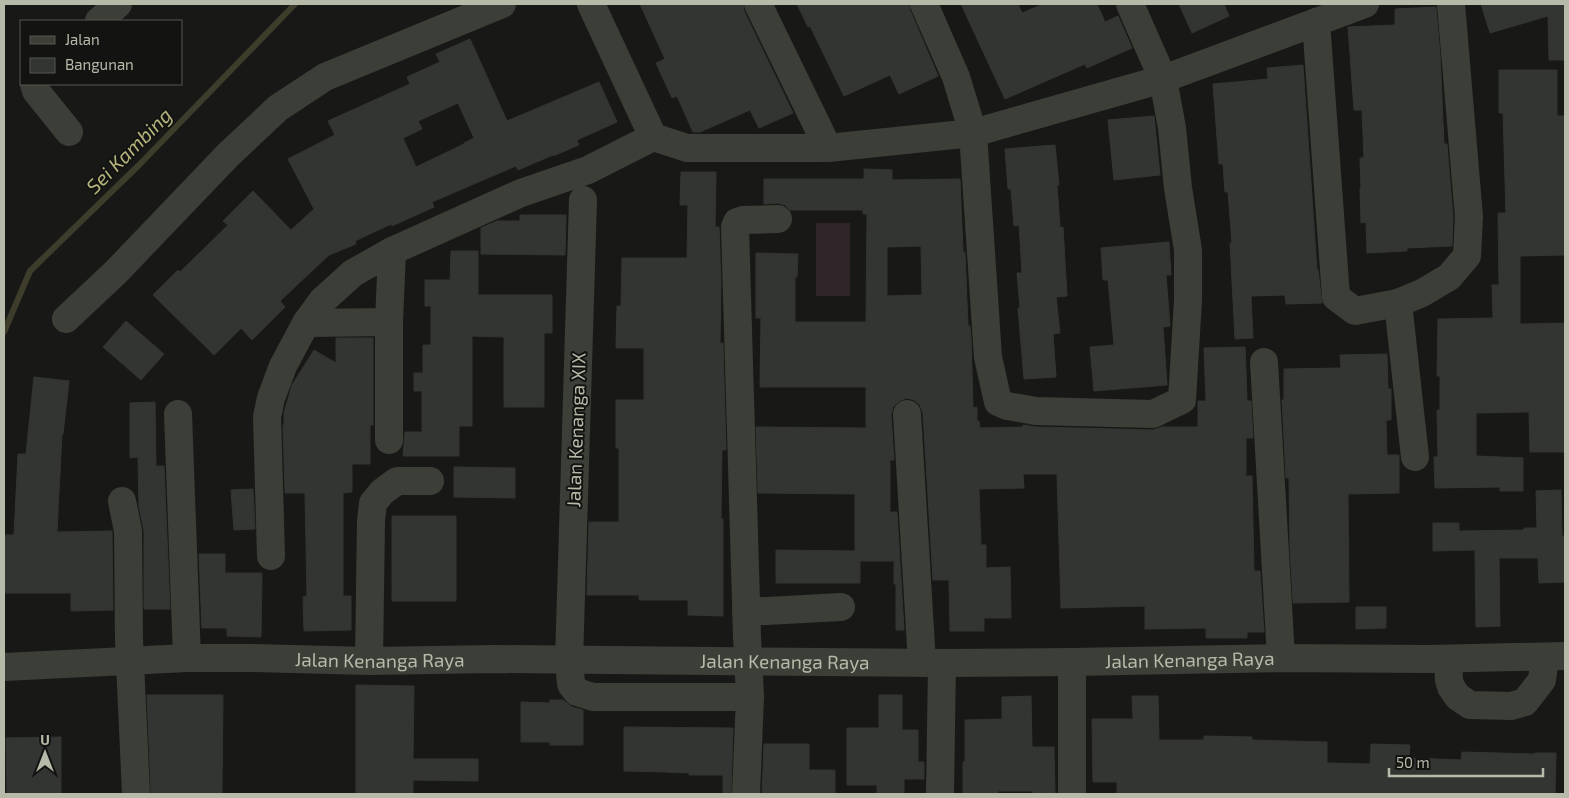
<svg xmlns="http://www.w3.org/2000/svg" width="1569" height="798" font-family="'Exo 2',sans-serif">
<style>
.green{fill:#2f2428}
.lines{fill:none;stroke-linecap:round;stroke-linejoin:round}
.stream{stroke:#3e3d2c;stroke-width:6}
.building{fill:#333532;stroke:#333531;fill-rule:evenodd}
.minor{stroke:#3c3e38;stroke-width:28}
.labels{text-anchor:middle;stroke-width:4;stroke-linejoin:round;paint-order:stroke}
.street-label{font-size:19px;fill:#b6baa8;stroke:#131412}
.water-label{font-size:20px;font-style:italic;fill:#b7b57d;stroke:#131412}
</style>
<rect width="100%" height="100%" fill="#181917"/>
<path class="green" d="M816,223h34v73h-34z"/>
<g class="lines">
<path class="stream" d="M4,332l26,-61 110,-107 155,-160"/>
</g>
<path class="building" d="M640,4h103l1,7 49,102 -34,15 -9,-18 -50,22h-7l-16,-36 -5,2 -16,-35 9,-4z
M797,4h112l1,6 28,66 -39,18 -9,-19 -46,21 -34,-70 -2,1z
M961,4h57l4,9 21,-9h54l8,18 13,-6 14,32 -45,20 -2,-4 -80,35z
M1179,4h45l5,12 -37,17z
M1481,4h84v56h-16l-1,-44 -58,17z
M1436,7l4,47 4,90h3l6,73 -1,29 -45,2v3l-40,2 -1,-31 -5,1 -1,-35h1l-1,-30h4l-2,-48h-8l-6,-83 47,-2v-16z
M470,39l37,82 92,-39 18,40 -40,18 2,5 -26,11v-1l-35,15 -2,-4 -84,36 2,5 -42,19 -1,-2 -36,17 1,3 -27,11 -49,46 5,6 -33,33 -11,-12 -27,27 -61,-60 25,-25 2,2 48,-47 -5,-4 30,-30 38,39 23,-21 -26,-50 47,-24 -7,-14 82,-37 -3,-7 33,-15 -4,-8zM458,103l16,35 -10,5v1l-48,23 -13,-29 19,-9 -4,-8z
M1303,65l14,205h1l4,33 -36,1 -1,-9 -34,1 2,42 -18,1 -5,-96h2l-4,-51h-3l-2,-28h-4l-6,-80 55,-5 -1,-11z
M1499,70h58v46h8v139l-45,1v68l45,-1v129h-35l-1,-40 -53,1v43l47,2v33h-23v-4l-65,1 -1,-31h4l-1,-47h3v-34h-3l1,-57 55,-1 -1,-33h7l-1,-72h8l-3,-100h-4z
M1154,116l6,59 -46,5 -6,-60z
M1055,145l4,40h-2l3,43 3,-1 4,69 -11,1 4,36 -7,1 3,43 -32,2 -6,-71h2l-3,-35h5l-3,-48 -5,1 -3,-37h-3l-3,-40z
M864,169l28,1v10l68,-1 3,73h2l3,74h2l1,11 2,71 4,-1v14h2l1,7 43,-1v-2l13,2 117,3 9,-3h36v-26h8l-2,-53 41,-1 2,54h4l2,37h-7v38h6l2,95h6l4,61h-17v6h-41v-10l-61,1v-23l-84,2 -4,-134h-34l1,14 -45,1 2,56h5v23l24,-1 1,51h-27v13h-34l-1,-51h-16l-10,-167 -3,-8 -6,-5 -7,-2 -8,3 -6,6 -2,8 3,45h-4v52h7l7,118h-8v-46h-2v-23h-34v22h-84v-33l79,1v-57l-97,-1 -2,-66 110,1v-41h-106l1,-69h-5v-65l42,1 -1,23h-2v45h71l1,-108h-4v-4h-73l-5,-5 -7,-2 -14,1v-25h100zM921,246l1,49 -35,1v-49z
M681,172h35l-1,55h4l2,55 -1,61h3l3,107h-4l-1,69h2v97l-35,-1v-15h-49v-5h-52l2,-73h30v-74h-3v-48h28v-52h-28l1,-42h4l1,-48h65l1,-53h-8z
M520,215h46l-1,40 -84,-1v-26l16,-7h23z
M1169,242l2,33h-5l4,51 -7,1 4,58 -73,6 -4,-44 24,-2 -6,-65h-5l-2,-32z
M451,251h27v44h74v38h-8v74h-40v-70l-32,-1v90h-13v30h-56l2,-24h17v-41h-8v-18h9v-28h8v-39h-6v-26h25z
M126,321l38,33 -23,26 -38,-33z
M336,338h37v87h-3v39h-18v28l-9,1v103h8v34l-47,1 -1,-34 4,-1 -2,-103h-20l-2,-68h1v-12l8,-28 22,-35 22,13z
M1387,354l1,35h3v31h-5l1,35h12v38l-51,1 1,108 -56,1 -3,-55 -1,-70h-3l-4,-78h2v-31l57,-1 -1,-13z
M34,377l35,4 -6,53h-1l-5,98 55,-1 1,79 -42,1v-18h-67v-58h10l4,-81h8z
M155,402l1,64h8l6,143h-26v-78l-5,-24 -1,-50 -8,1v-55z
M454,467l61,1v30l-61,-1z
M253,489l2,40 -21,1 -3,-40z
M1561,490l1,46h3v46l-26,1 -1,-25h-39l1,68 -24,1 -1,-77 -42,1v-28h26v8l65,-1v-2h13l-1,-37z
M392,516h64v85h-64z
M199,554h26v19h37l-1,64 -34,-1v-8h-25z
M1356,607h30v21l-30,1z
M356,685l58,1 -1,73h65v22l-65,-1v14h-57z
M147,695h76l-1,99h-71z
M879,695h23v35h16v32h6v17h-20v15h-27v-9h-30v-57h32z
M1031,696l1,51h22l1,47h-22v-3h-35v3h-35v-32h2v-42l37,-1v-22z
M1132,696h26l1,44h45v-4l48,1v3l75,2v21l43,1 1,-20 39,1 -1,13 52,2 1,-8 73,2v-1h21l-1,41h-438v-12h-24l-1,-63h41z
M550,700h13l9,7 11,3v35h-33v-3h-29v-40l29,1z
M624,727l109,1 -2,66h-8v-19h-34v-2l-23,-1 -42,-1z
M61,737v57h-54l-1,-56z
M764,744h45v26h26v24h-73z"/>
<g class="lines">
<g class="minor">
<path d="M591,4l62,133 34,11h141l145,-15 190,-54 202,-75"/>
<path d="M758,4l70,144"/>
<path d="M924,4l32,73 17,56 15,224 10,45 9,4 29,5 117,3 29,-14 6,-100v-50l-10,-62 -6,-60 -9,-49 -33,-75"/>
<path d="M99,21l19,-17"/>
<path d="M1316,22l20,275 19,14 43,-8 24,-10 27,-16 18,-21 2,-39 -18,-213"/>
<path d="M34,84l2,7 33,41"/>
<path d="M583,200l-14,461 2,23 6,8 16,5h157"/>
<path d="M1398,303l17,154"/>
<path d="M66,319l50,-47 112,-117 50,-47 47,-31 177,-73"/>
<path d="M306,323l83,-1"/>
<path d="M1264,362l17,296"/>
<path d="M178,414l9,244"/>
<path d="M907,414l15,249"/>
<path d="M389,440v-118l3,-71"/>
<path d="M122,501l6,30 1,109 7,154"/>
<path d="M271,556l-4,-139 4,-19 12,-32 23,-43 16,-22 31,-28 39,-22 129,-58 67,-23 65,-33"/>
<path d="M746,612l95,-5"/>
<path d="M1448,659l1,21 2,7 7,10 12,8 41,1 14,-4 17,-22 3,-23"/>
<path d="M369,661l2,-140 2,-18 9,-11 15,-11h33"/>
<path d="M1072,662v132"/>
<path id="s1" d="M4,667l183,-9h66l116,3 126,-2 447,4 130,-1 209,-4 148,1 136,-3"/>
<path d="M746,794l4,-97 -3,-61 -12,-409 2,-5 6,-2 35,-1"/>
<path d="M940,794l2,-131"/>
</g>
</g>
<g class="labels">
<g class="street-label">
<text transform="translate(576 430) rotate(-88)" y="7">Jalan Kenanga XIX</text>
<text dy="7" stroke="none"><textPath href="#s1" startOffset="376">Jalan Kenanga Raya</textPath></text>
<text dy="7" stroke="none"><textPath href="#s1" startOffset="1186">Jalan Kenanga Raya</textPath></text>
<text dy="7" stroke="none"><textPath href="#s1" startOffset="781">Jalan Kenanga Raya</textPath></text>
</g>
<g class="water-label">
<text transform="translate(129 151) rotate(-45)" y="7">Sei Kambing</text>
</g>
</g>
<rect width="1569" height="798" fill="none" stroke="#b6baa8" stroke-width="10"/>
<rect x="20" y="20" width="162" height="65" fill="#131412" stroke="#54564e"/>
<rect x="30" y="36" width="25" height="8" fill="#3c3e38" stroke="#54564e"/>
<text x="65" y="45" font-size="15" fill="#b6baa8">Jalan</text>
<rect x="30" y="58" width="25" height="15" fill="#333532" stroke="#54564e"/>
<text x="65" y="70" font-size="15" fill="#b6baa8">Bangunan</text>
<g transform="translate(45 753)" stroke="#131412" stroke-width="4" paint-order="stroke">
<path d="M0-4L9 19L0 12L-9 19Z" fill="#b6baa8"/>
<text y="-8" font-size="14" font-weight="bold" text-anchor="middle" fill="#b6baa8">U</text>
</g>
<path d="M1389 768v8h154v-8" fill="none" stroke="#b6baa8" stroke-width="2.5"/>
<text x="1396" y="768" font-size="15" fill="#b6baa8" stroke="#131412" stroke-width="4" paint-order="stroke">50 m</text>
</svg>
